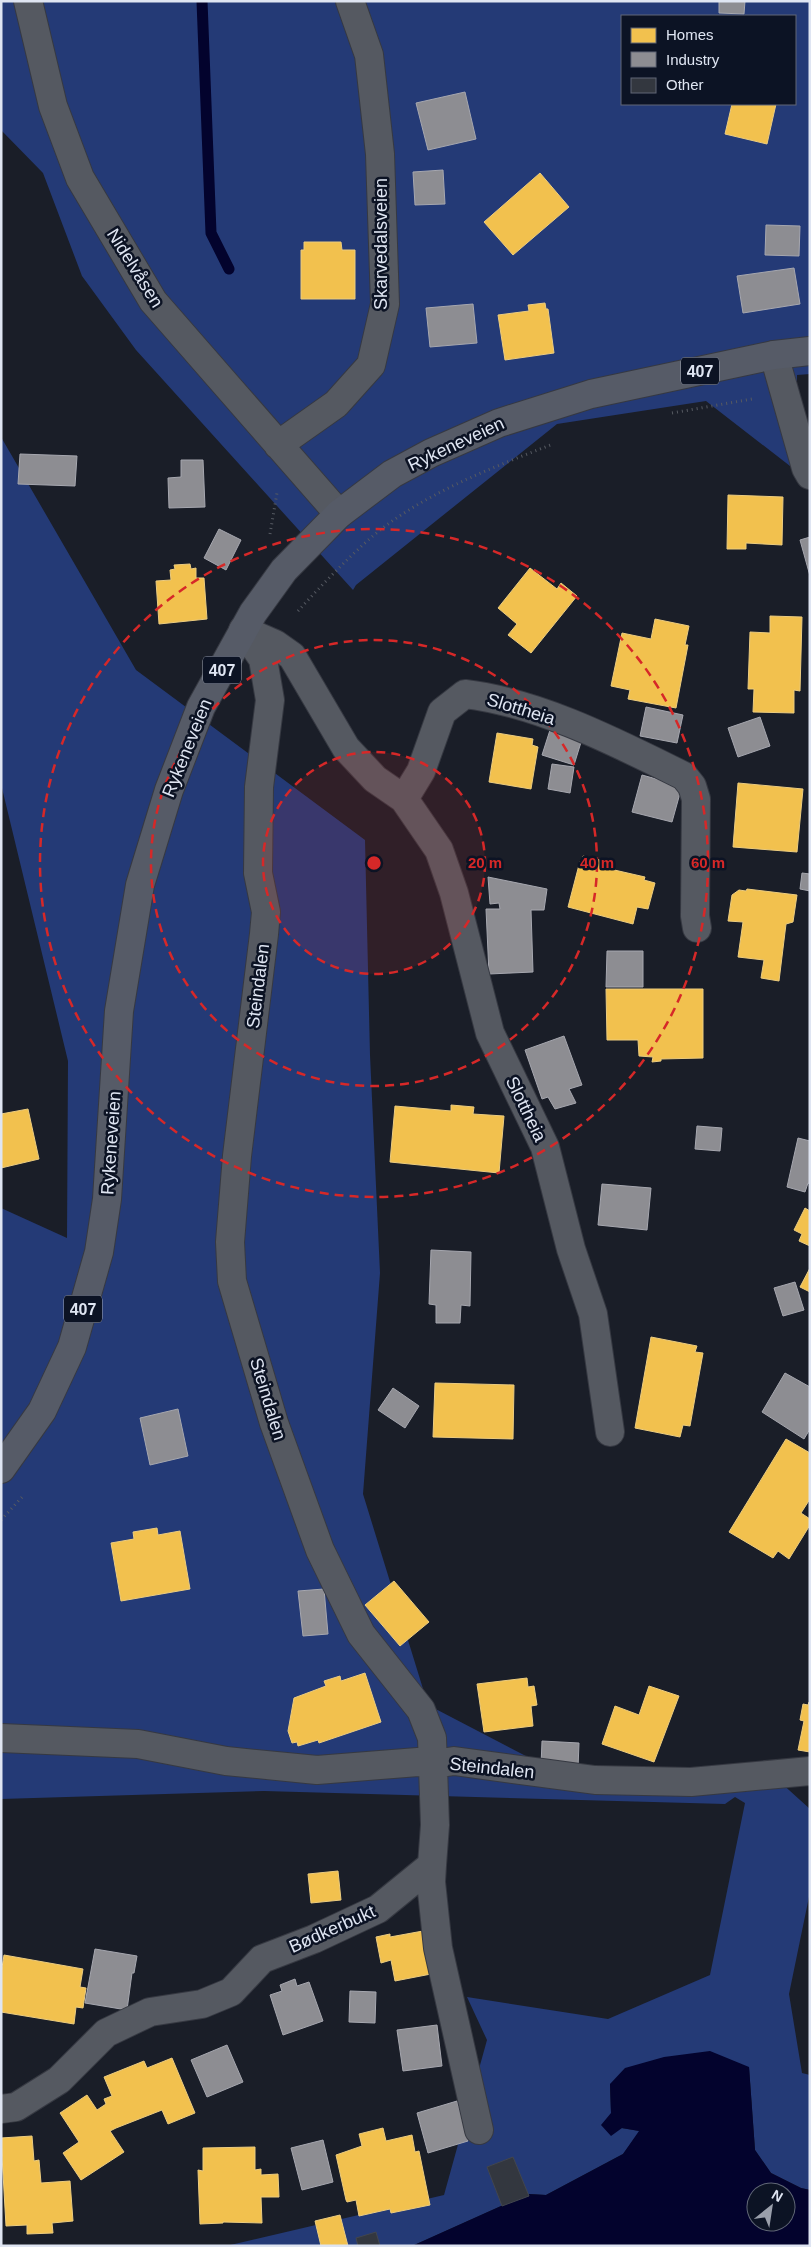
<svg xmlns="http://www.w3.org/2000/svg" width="811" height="2247" font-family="Arial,sans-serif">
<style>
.forest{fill:#243a76;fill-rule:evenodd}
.water{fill:#03032d;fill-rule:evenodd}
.homes{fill:#f2c14e;stroke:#eccc7f}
.industry{fill:#8d8d92;stroke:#a6a7af}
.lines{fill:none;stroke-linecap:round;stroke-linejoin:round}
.stream{stroke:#03032d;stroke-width:11}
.building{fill:#33373f;stroke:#42464e}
.minor-casing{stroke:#363942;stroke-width:30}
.major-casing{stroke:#363942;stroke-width:30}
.path{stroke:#565a62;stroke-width:3;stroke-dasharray:1 4;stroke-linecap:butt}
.minor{stroke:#555961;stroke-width:28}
.major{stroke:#565b67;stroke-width:28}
.ring{fill:none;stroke:#d62828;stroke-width:2.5;stroke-dasharray:9 6}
.labels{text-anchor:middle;stroke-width:5;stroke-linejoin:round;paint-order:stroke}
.shield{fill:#0c1324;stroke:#a0a6b4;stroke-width:1}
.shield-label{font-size:16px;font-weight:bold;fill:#dfe5f2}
.street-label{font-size:18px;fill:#dfe5f2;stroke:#0c1324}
.centre{fill:#d62828;stroke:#0c1324;stroke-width:2.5}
.ring-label{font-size:15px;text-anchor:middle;font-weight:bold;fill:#d62828;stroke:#0c1324;stroke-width:5;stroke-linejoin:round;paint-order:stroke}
</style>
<rect width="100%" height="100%" fill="#1a1e28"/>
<path class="forest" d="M1,1h809v373l-13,1v90l2,8 -93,-72 -149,23 -201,161 -3,5 -217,-240 -54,-74 -39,-103 -42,-43zM622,16h173v88h-173z
M1,437l135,233 229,170 5,215 10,218 -17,221 65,211 119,62 222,5 41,37v83l-21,102 13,79 8,2v115l-9,-2 -30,-15 -16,-23 -6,-83 -139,17 1,29 10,15 19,3 -17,23 -77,41 -18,-1 -116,52h-186l218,-51 43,-155 -20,-43 141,22 102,-44 35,-172 -10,-6 -10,7 -461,-13 -263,8v-591l66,30 1,-177 -67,-277z"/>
<path class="water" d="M710,2051l39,16 6,83 16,23 30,15 9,2v56h-398l116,-52 18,1 77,-41 16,-23 -17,-3 -11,8 -10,-11 10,-12 -1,-29 15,-16 39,-11zM756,2192h30v30h-30z"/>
<path class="homes" d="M732,104h44l-9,40 -42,-10z
M540,173l29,34 -56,48 -29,-33z
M304,242h37l1,8h13v49h-54v-49h3z
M545,303l1,6h2l6,44 -49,7 -7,-45 31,-4 -1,-6z
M728,495l55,2 -1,48 -36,-2v6h-19z
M190,564l1,5 5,-1v10h8l3,41 -48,5 -3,-43 15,-1 -1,-10 5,-1 -1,-4z
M530,568l27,21 4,-6 16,13 -46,57 -23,-18 9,-11 -19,-16z
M770,616l32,1 -2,74 -6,-1v23l-41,-1 1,-23h-6l2,-57 20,1z
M655,619l34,7 -4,19h3l-12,63 -48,-9 2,-9 -19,-4 11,-53 29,6z
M497,733l36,6 -1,6 6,2 -7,42 -42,-7z
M738,783l65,6 -6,63 -64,-5z
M583,856l29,7 -2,6 35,8 -1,3 11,3 -7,26 -11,-2 -4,17 -65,-17 12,-46 2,1z
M747,889l50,6 -4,27 -7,2 -7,57 -18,-3 3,-18 -26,-3 5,-35 -15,-1 4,-26 7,-5 7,1z
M606,989h97v69l-42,1v2l-9,1 1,-5 -14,-1 -1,-16h-31z
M451,1105l23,2 -1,7 31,2 -5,57 -109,-11 5,-56 56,5z
M28,1109l11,50 -38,9v-54z
M805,1208l5,3v35l-11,-5 3,-7 -8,-4z
M810,1268v24l-10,-5z
M651,1337l46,9 -2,6 8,1 -13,73 -7,-1 -3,12 -45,-9z
M435,1383l79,2 -1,54 -80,-2z
M786,1439l24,14v46l-9,14 9,6v6l-21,34 -11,-8 -5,7 -44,-26z
M157,1528l1,7 22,-4 10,58 -69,12 -10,-58 23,-4 -1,-7z
M394,1581l35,41 -29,24 -35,-41z
M365,1673l16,49 -62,21 -1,-3 -20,6 -1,-4 -5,1 -4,-12 6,-33 32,-12 -2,-5 16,-5 1,5z
M527,1678l1,9 6,-1 3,19 -6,1 2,20 -49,6 -7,-48z
M649,1686l30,10 -25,66 -52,-18 13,-38 24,9z
M809,1702h1v50l-12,-2 6,-29 -4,-1 3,-16 5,1z
M338,1871l3,29 -30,3 -3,-29z
M423,1931l8,43 -36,7 -4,-21 -10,3 -5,-26 14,-3v3z
M4,1955l79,14 -3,18 6,1 -3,20 -7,-1 -2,17 -73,-12v-38z
M172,2058l23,55 -27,11 -6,-14 -46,18 -6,3 14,21 -43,28 -18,-27 16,-11 -19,-29 27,-18 10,15 9,-6 -2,-5 8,-3 -8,-19 40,-16 3,7z
M383,2128l3,13 26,-6 3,17 4,-1 11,54 -39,8 -1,-4 -31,7 -3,-16 -9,2 -1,-2 -10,-45 26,-9 -3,-12z
M32,2136l2,25 5,-1 2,23 29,-2 3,40 -21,2 1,10 -26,1v-9l-21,1 -5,-88z
M255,2147v23l6,-1v6l17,-1 1,23h-18l1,26 -39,-1v1l-23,1 -2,-54 5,1v-23z
M340,2215l8,31h-27l-6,-25z"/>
<path class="industry" d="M719,1h26l-1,13 -25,-1z
M465,92l11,47 -48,11 -12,-47z
M443,170l2,34 -30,1 -2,-33z
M766,225l34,1 -1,30 -34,-1z
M794,268l6,36 -57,9 -6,-37z
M473,304l4,39 -47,4 -4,-39z
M20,454l57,2 -2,30 -57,-2z
M181,460h22l2,47 -36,1 -1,-30 13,-1z
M219,529l22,11 -15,30 -22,-12z
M810,537v39l-10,-36z
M646,707l37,8 -6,28 -37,-7z
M760,717l10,29 -32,11 -10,-29z
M550,730l32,9 -8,26 -32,-10z
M552,764l22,3 -4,26 -22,-4z
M642,775l40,11 -10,36 -40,-10z
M802,873l8,1v17l-10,-2z
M488,877l59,12 -3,21h-13l2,62 -44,2 -3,-65h14l-1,-6 -9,1z
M607,951h36v36h-37z
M564,1036l18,49 -13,4 7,14 -21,6 -7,-12 -6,2 -17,-49z
M697,1126l25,2 -2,23 -25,-2z
M798,1138l12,3v43l-2,-1 -3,9 -18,-5z
M602,1184l49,4 -4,42 -49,-5z
M431,1250l40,2 -1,54 -9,-1 -1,18h-24v-18l-7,-1z
M795,1282l9,28 -21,6 -9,-28z
M785,1373l25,14v42l-6,10 -42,-27z
M393,1388l26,18 -14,22 -27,-18z
M178,1409l10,47 -38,9 -10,-47z
M324,1589l4,45 -25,2 -5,-45z
M542,1741l37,2 -1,25 -37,-2z
M95,1949l42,7 -3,17h-2l-5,37 -42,-7z
M295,1979l2,7 12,-4 14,39 -40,14 -13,-40 12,-4 -2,-6z
M350,1991l26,1 -1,31 -26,-1z
M437,2025l5,41 -39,5 -6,-41z
M227,2045l16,37 -36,15 -16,-37z
M457,2101l11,40 -40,12 -11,-40z
M323,2140l10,42 -31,8 -11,-42z"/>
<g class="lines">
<path class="stream" d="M202,1l9,232 18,36"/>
</g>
<path class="building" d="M513,2157l16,39 -27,10 -15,-39z
M376,2232l4,14h-22l-2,-8z"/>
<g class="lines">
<g class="minor-casing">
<path id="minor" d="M28,1l25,105 27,72 73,123 186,213
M774,355l32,113 4,7
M278,445l58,-41 35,-39 14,-61 -5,-150 -11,-99 -19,-54
M243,630l32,14 17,12 54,92 29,31 29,20 35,51 15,43 36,140 55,114 26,102 22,65 17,118
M404,799l17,-28 21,-59 23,-18c75,9 152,49 219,82l8,10 4,13 -1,117 2,12
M1,1738l137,6 88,17 91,9 101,-8 16,2 20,-3 141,19 96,2 119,-11
M432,1865l-1,17 7,66 41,182
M1,2109l15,-2 43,-27 47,-47 44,-21 52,-8 29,-12 31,-33 52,-20 64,-30 54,-44 3,-40 -3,-87 -11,-28 -60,-76 -41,-84 -46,-127 -42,-142 -2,-39 7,-86 27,-222 2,-22 -8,-39 1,-86 11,-87 -7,-41 -20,-29"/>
</g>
<g class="major-casing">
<path id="major" d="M1,1469l41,-58 30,-64 27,-95 8,-53 12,-188 21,-126 29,-95 32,-83 52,-94 31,-43 55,-56 53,-40 39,-21 68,-30 92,-29 183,-39 36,-4"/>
</g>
<path class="path" d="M672,413l80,-14
M270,534l7,-41
M298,611c21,-23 44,-47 67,-68 51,-47 124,-74 188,-99
M1,1520l22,-24"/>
<use href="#minor" class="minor"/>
<use href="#major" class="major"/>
</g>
<circle cx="374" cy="863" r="111" fill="#d62828" fill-opacity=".12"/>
<g class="ring">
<circle cx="374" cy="863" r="111"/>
<circle cx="374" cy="863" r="223"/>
<circle cx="374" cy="863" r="334"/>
</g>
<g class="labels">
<g class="shield">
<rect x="681" y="357.5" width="38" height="27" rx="4"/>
<rect x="203" y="656.5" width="38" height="27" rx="4"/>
<rect x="64" y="1295.5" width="38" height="27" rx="4"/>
</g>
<g class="shield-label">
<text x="700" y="377">407</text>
<text x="222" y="676">407</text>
<text x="83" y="1315">407</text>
</g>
<g class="street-label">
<text transform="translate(381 244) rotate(-90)" y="6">Skarvedalsveien</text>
<text transform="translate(135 268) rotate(58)" y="6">Nidelvåsen</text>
<text transform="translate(456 444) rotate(-25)" y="6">Rykeneveien</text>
<text transform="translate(521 709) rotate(17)" y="6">Slottheia</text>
<text transform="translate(187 748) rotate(-68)" y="6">Rykeneveien</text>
<text transform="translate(258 986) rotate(-83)" y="6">Steindalen</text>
<text transform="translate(526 1109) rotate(64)" y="6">Slottheia</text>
<text transform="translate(111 1143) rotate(-86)" y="6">Rykeneveien</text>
<text transform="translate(268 1399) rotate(73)" y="6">Steindalen</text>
<text transform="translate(492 1768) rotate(6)" y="6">Steindalen</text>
<text transform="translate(332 1929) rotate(-24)" y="6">Bødkerbukt</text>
</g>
</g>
<circle cx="374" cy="863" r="8" class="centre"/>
<g class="ring-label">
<text x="485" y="868">20 m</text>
<text x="597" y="868">40 m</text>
<text x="708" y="868">60 m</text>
</g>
<rect width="811" height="2247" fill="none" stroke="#dfe5f2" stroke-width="5"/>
<rect x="621" y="15" width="175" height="90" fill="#0c1324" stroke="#606776"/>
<rect x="631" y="28" width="25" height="15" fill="#f2c14e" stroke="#606776"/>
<text x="666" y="40" font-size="15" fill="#dfe5f2">Homes</text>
<rect x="631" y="52" width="25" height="15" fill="#8d8d92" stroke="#606776"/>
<text x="666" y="65" font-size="15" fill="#dfe5f2">Industry</text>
<rect x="631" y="78" width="25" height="15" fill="#33373f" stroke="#606776"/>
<text x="666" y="90" font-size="15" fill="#dfe5f2">Other</text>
<g transform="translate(771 2207) rotate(30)"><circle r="24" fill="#0c1324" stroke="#606776"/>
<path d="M0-4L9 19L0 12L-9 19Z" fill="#9a9fab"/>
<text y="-8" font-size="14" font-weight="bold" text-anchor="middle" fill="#dfe5f2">N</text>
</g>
</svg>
